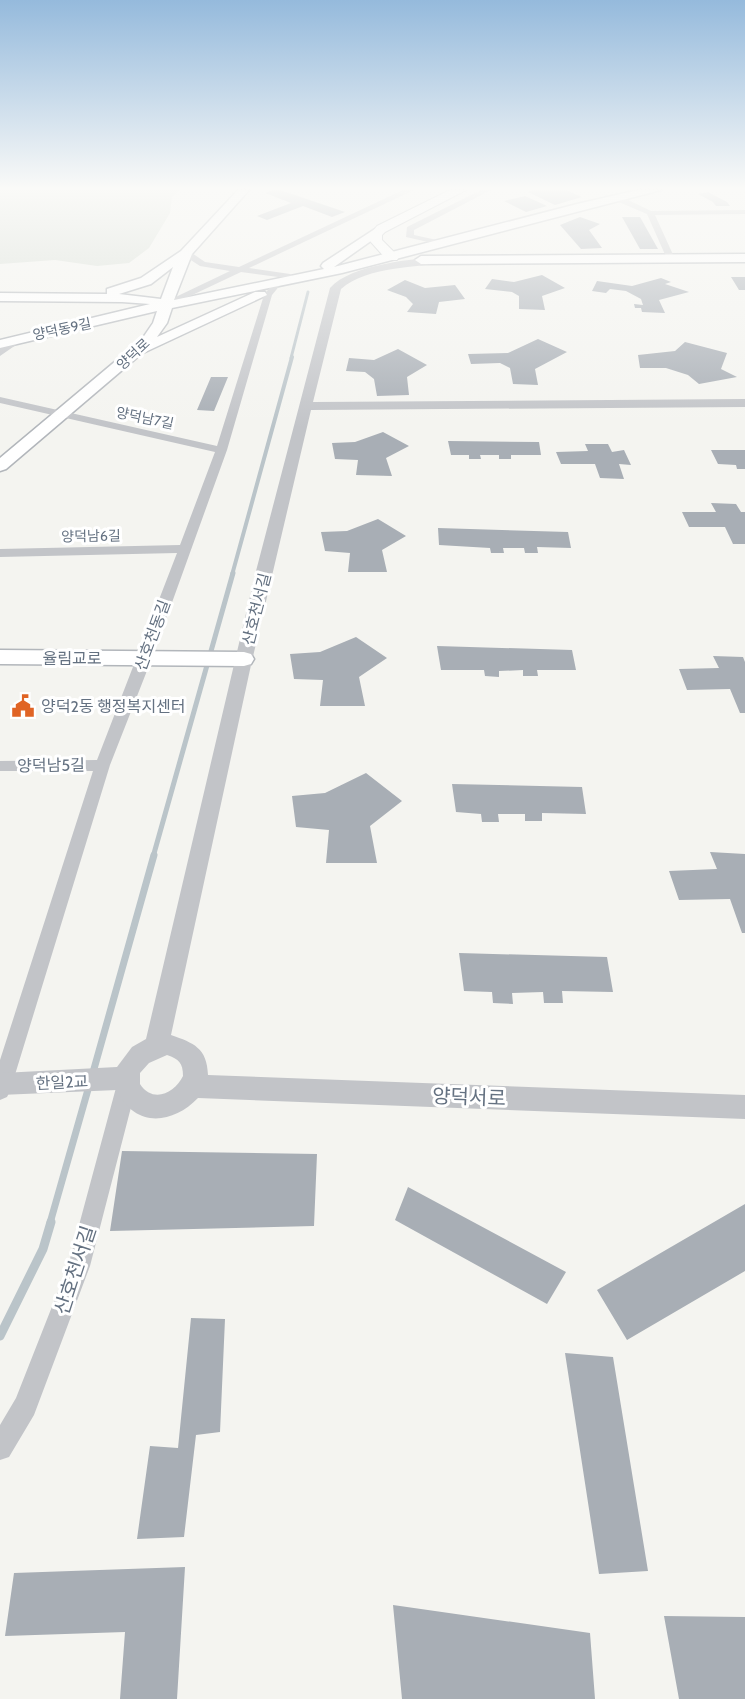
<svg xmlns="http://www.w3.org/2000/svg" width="745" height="1699" font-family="Cabin,'Noto Sans KR',sans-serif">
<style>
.green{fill:#d4dbd2}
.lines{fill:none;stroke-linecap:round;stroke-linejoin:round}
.stream-far4{stroke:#bac4c9;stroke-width:3}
.stream-far3{stroke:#bac4c9;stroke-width:4}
.stream-far2{stroke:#bac4c9;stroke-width:5}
.stream-far1{stroke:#bac4c9;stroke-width:7}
.stream{stroke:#bac4c9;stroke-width:9}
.building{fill:#a8aeb5}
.secondary-casing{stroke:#b2b6bb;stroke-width:3}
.primary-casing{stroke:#b2b6ba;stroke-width:2}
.minor{fill:#c2c4c8;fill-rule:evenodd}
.tertiary{fill:#c2c4c8;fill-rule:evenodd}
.secondary{fill:#fff;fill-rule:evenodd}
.primary{fill:#fff;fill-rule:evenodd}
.labels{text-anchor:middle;stroke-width:6;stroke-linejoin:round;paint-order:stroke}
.far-street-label{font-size:14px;fill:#647181;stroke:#fff}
.street-label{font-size:16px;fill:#647181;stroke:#fff}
.poi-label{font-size:16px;fill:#647181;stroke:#fff;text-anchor:start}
.near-street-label{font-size:20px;fill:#647181;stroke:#fff}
</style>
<rect width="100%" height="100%" fill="#f4f4f0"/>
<path class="green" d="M0,190h180l-8,7 -2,16 -21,35 -20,15 -32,3 -42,-6 -55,4z"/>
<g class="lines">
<path class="stream-far4" d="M291,358l17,-66"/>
<path class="stream-far3" d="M232,575l60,-218"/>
<path class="stream-far2" d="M153,857l80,-284"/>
<path class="stream-far1" d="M92,1076l62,-221
M50,1223l39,-137"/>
<path class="stream" d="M0,1336l43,-87 8,-27"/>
</g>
<path class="building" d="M274,190h6l65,22 -13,5 -29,-11 -36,14 -10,-4 34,-13 -26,-10z
M535,190h31l16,7 -27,8 -27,-13z
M708,192l19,10 3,4h-14l-3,-4 -15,-8z
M525,196l22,10 -21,6 -22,-11z
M580,217l20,7 -11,6 13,18 -21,1 -21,-24z
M622,217h18l18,32h-18z
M542,275l23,13 -23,8 3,14 -26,-1v-13l-7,-4 -27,-3 7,-10 22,3z
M731,277h14v13h-6z
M661,278l10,4 -6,2 24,8 -30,8 6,13 -23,-1 -1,-4h-6l-1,-4 9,1 -2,-6 -15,-8 -16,-2 -4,4 -14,-2 5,-10 35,5z
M405,280l20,8 30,-3 10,14 -26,3 -3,12 -29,-2 6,-8 -7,-7 -19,-7z
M538,339l29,13 -32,17 3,16 -25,-1 -3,-16 -10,-5 -29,1 -3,-10 40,-1z
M685,342l42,11 -6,16 16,8 -38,7 -11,-9 -22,-7h-26l-2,-13 37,-4z
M398,349l29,16 -20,12 2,18 -32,1 -3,-17 -9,-7 -19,-1 3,-13 25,2z
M211,377h17l-14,34 -17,-1z
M383,432l26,14 -23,12 6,18 -36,-1 2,-15 -23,-1 -3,-16 23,-1z
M448,441l91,1 2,13h-30v4h-12v-4h-19l1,4h-12v-4h-18z
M585,444h23l4,8 12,-2 7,15 -12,-1 5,15 -24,-1 -5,-14h-34l-5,-12 32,-1z
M711,450h34v19h-8l-1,-4 -18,-1z
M711,503l25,1 5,8h4v32h-12l-8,-17h-36l-7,-15h34z
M378,519l28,17 -24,14 5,22h-39l2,-19 -25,-2 -4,-19 26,-1z
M438,528l130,4 3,16 -34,-1 1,6h-13l-1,-5h-21l1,5h-13l-1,-5 -51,-3z
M356,637l31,21 -28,19 6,29h-45l3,-26 -29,-1 -4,-25 30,-2z
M437,646l135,4 4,20h-39l1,6h-15v-6l-24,1v6l-14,-1 -1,-6h-43z
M713,656l30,1 2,5v51h-5l-10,-24 -43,1 -8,-21 40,-1z
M366,773l36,28 -32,25 7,37h-51l3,-33 -33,-3 -4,-31 33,-3z
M452,784l130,3 4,27 -44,-1v8h-17v-7h-27l1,8h-17l-1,-8 -25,-2z
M710,852l35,2v79h-3l-12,-34 -51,1 -10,-29 48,-2z
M459,953l148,4 6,35 -51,-1 1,12h-19l-1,-11 -31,1 1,11 -20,-1 -1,-11 -28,-1z
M122,1151l195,3 -3,72 -204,5z
M408,1187l158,85 -19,32 -152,-84z
M745,1204v67l-118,69 -30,-50z
M191,1318l34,1 -5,113 -24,3 -12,102 -47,2 13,-93 28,2z
M565,1353l48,4 35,214 -49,3z
M185,1567l-8,132h-57l5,-67 -120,4 9,-63z
M393,1605l197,28 5,66h-193z
M664,1616l81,1v82h-66z"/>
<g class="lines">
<g class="secondary-casing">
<path id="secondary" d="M238,190h11l-57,64 -18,46 150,-31 -3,-3 2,-3 58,-38 4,2v4l-51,36 243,-63 61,-14h23l-319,83 -170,35 -5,15 -10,14 98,-45h10l2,3 -126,59 -135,115 -6,2v-13l142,-119 11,-16 4,-12 -157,37v-8l150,-36 -28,-2 -122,-1v-8l107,1v-5l34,-11 40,-27zM173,267l-12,32 -42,-5 32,-10z
M745,254v8l-324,2 -6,-4 6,-4z
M0,650l244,2 7,2 3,5 -3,5 -7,2 -244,-2z"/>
</g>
<g class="primary-casing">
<path id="primary" d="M450,190h16l-81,42 -3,3v5l17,17 -2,3h-10l-17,-19v-6l7,-9z"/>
</g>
<path class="minor" d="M403,190h11l-165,78 41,6 4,3 -1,2 -52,-7 -72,34 -8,-2 69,-33 -30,-5 -17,-11v-4h6l16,11 34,5z
M481,190h10l-77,40v5l32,7v4l-40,-9 1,-10z
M614,196h6l31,15 94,-1v4l-90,1 20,44 -4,3 -4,-3 -20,-45 -33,-14z
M274,282l7,2 -9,11 -45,155 -75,208 -42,107 -100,326 -3,6 -7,3v-40l93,-289h-93v-10l97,-1 80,-207 -177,4v-8l180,-4 35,-93 -215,-49v-6l217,49 47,-151z
M18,336l8,2 -26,18v-8z
M127,1075l7,3 3,6 -47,182 -56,149 -25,42 -9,3v-35l16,-27 52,-132 49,-182 3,-6z"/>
<path class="tertiary" d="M445,256l5,3 -1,2c-34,8 -80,4 -108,28l-28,113 432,-3v8l-434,3 -60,255 -80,370c23,8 36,13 37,40l537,20v24l-547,-21c-26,27 -64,30 -81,-8l-117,5v-22h2l115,-6 15,-20 14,-8 110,-468 74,-283c21,-24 84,-29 115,-32zM167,1055c12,4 16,8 16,21 -8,17 -30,28 -43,8v-11l9,-10z"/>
<use href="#secondary" class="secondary"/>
<use href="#primary" class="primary"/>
</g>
<linearGradient id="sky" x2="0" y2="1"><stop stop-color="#95badc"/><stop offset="0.44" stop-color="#fafaf8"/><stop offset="1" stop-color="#fafaf8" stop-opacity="0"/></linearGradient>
<rect width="745" height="428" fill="url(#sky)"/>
<defs>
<g id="civic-bare" transform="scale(1.8)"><path d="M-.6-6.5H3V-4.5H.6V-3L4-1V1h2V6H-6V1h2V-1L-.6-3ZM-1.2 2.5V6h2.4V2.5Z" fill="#e06425" stroke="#fff" stroke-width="2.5" paint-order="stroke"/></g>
</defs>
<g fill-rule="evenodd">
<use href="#civic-bare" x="23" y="706"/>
</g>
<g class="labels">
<g class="far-street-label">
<text transform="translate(62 329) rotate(-12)" y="5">양덕동9길</text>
<text transform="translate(133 354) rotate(-43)" y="5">양덕로</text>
<text transform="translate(145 418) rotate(12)" y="5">양덕남7길</text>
<text transform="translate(91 536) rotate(-1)" y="5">양덕남6길</text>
</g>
<g class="street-label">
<text transform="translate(256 609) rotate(-76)" y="6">산호천서길</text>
<text transform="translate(152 635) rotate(-70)" y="6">산호천동길</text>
<text x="72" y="664">율림교로</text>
<text transform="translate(51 765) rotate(-1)" y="6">양덕남5길</text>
<text transform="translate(62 1082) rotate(-3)" y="6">한일2교</text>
</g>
<g class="poi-label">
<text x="41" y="712">양덕2동 행정복지센터</text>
</g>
<g class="near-street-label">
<text transform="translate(469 1097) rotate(2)" y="7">양덕서로</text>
<text transform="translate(75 1270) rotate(-72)" y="7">산호천서길</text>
</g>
</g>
</svg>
